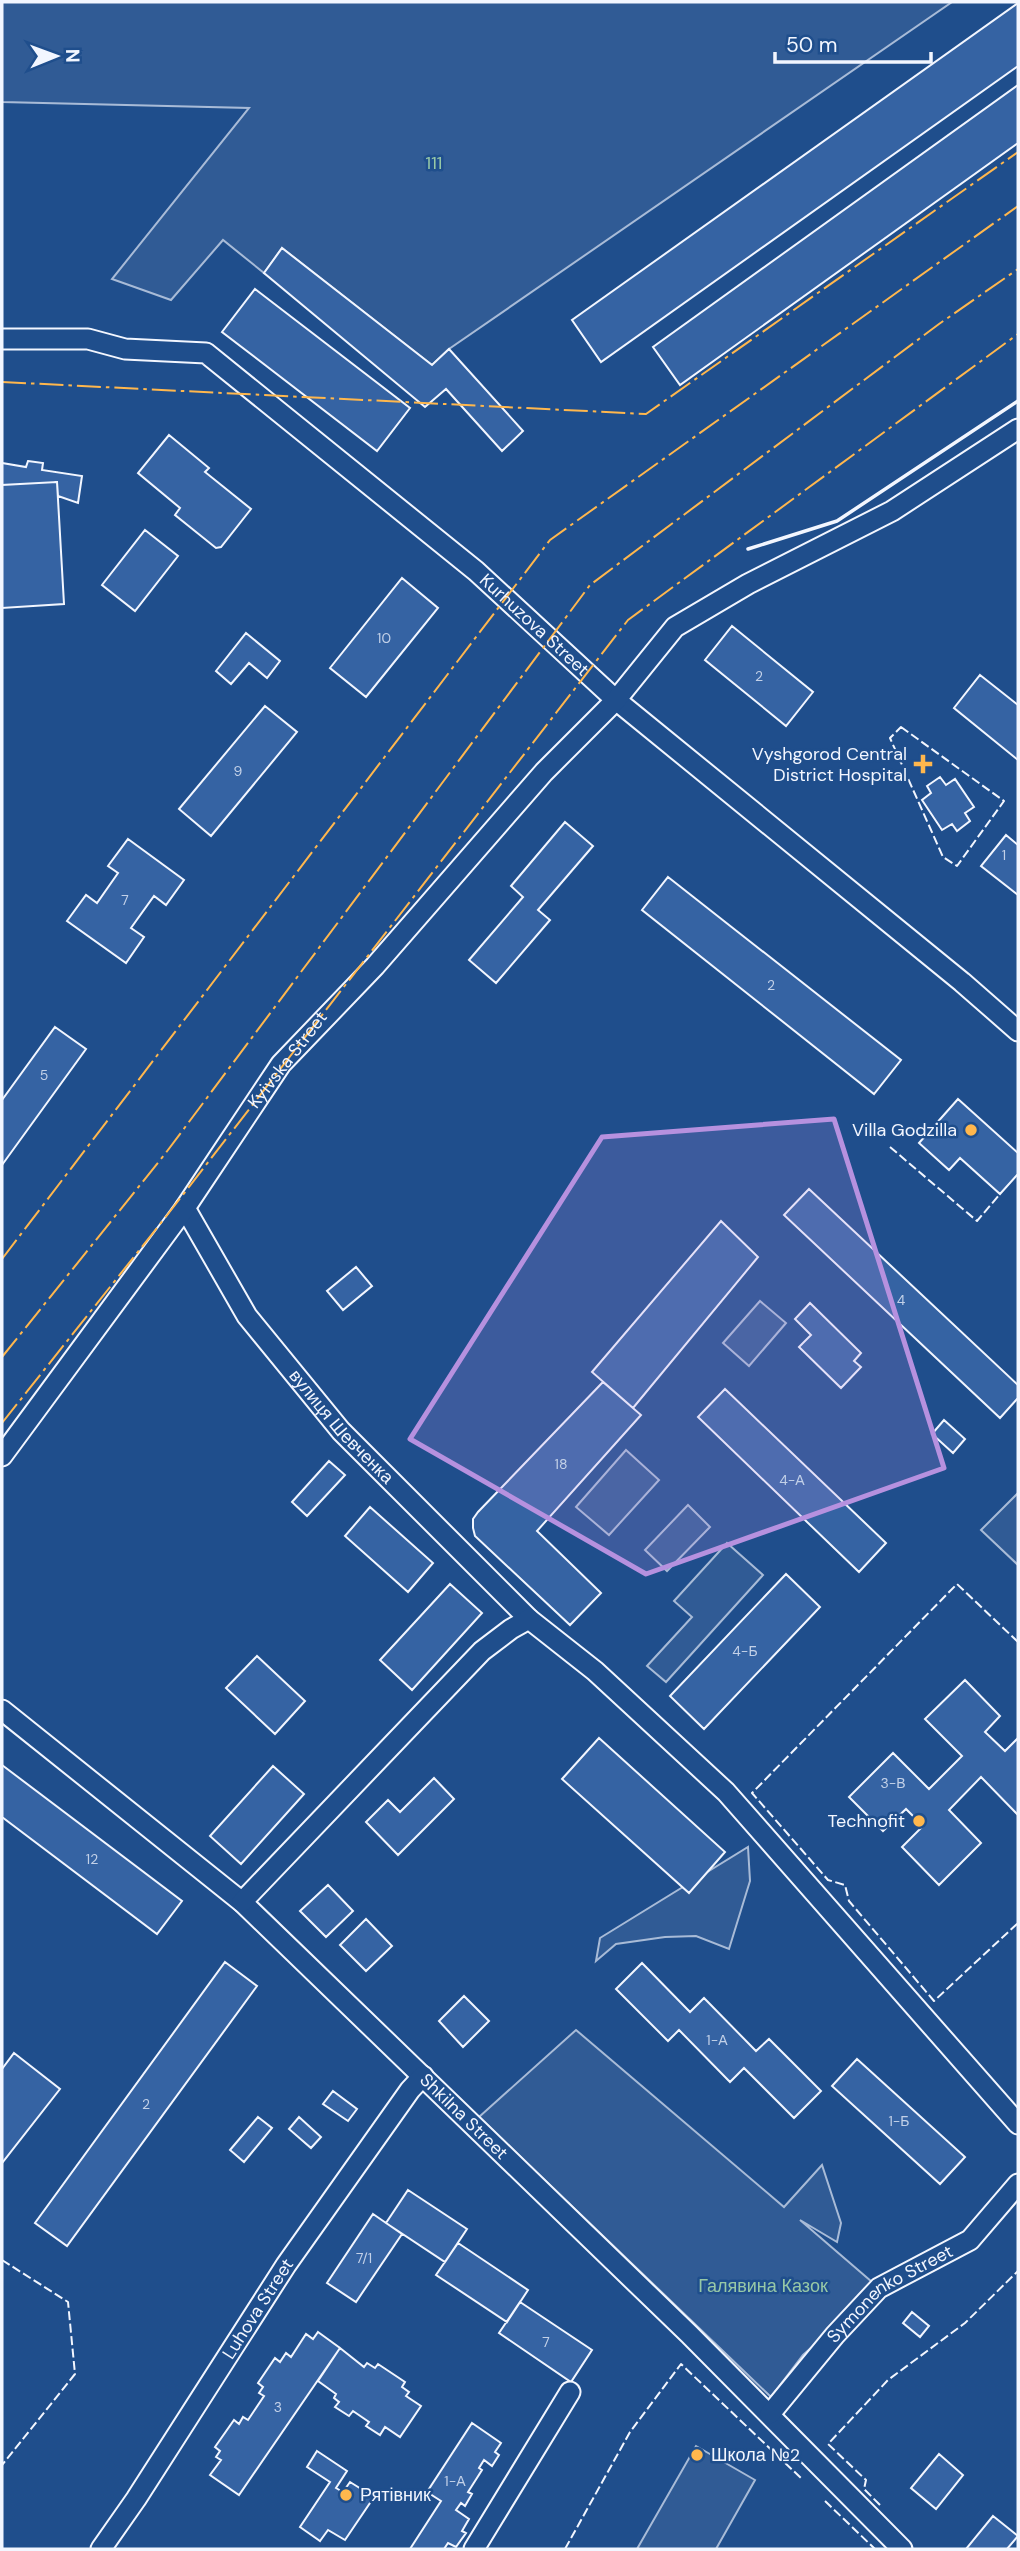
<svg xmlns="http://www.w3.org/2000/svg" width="1020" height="2551" font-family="'DM Sans',sans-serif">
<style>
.built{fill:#305b95;stroke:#a8bbd7;stroke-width:2}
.building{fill:#3563a3;stroke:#f2f6ff;stroke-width:2}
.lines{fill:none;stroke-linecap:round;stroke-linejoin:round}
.minor-casing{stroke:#f2f6ff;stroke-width:23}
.minor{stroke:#1f4e8c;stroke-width:19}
.fence{stroke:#f2f6ff;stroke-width:2;stroke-dasharray:9 3.5;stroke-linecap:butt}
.wall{stroke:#f2f6ff;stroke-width:3.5}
.power{stroke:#ffb74d;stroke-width:2;stroke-dasharray:24 5 3.5 5;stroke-linecap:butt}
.marked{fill:#b691df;fill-opacity:0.2;stroke:#b691df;stroke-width:5;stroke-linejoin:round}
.poi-dot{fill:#ffb74d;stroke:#1f4e8c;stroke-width:2.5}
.labels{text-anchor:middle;stroke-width:5;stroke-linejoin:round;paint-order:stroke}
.number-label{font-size:14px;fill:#c3d1e8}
.park-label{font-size:18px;fill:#97c8a6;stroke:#1f4e8c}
.street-label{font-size:18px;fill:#f2f6ff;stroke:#1f4e8c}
.poi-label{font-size:18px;fill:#f2f6ff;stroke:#1f4e8c;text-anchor:end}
</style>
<rect width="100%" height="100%" fill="#1f4e8c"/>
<path class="built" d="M2,2h950l-503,347 -17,16 -150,-117 -18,25 -41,-33 -52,60 -59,-21 137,-171 -247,-6z
M760,1301l26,22 -37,43 -26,-23z
M626,1450l33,30 -50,55 -33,-28z
M1018,1493v72l-37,-35z
M688,1505l22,22 -43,44 -22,-21z
M727,1543l36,32 -97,107 -19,-16 45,-49 -18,-16z
M748,1847l2,34 -21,68 -33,-13 -31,1 -49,7 -20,17 4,-23z
M576,2030l208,177 38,-42 19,58 -4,19 -37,-22 79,68 -76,67 -32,42 -292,-280z
M696,2446l59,34 -39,69h-79z"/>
<path class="building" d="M1018,3v63l-417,296 -29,-42z
M1018,85v58l-338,242 -27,-38z
M282,248l150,117 17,-16 74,82 -21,20 -56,-62 -21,18 -161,-134z
M255,289l155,119 -33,43 -155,-119z
M169,435l40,33 -4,4 46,37 -30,38 -5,1 -41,-33 5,-7 -42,-35z
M28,461l15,2 -1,7 40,6 -4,27 -20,-7 -1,-14 -55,3v-22l24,4z
M57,482l7,122 -62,4v-123z
M145,530l33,26 -43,55 -33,-26z
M402,578l36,30 -72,89 -36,-29z
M732,626l81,66 -27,34 -81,-66z
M246,633l34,28 -13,17 -18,-15 -18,21 -15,-13z
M980,675l38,30v55l-64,-52z
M265,706l32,26 -86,104 -32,-27z
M940,777l6,8 9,-6 19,28 -9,6 5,8 -13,10 -5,-7 -10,6 -20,-30 9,-7 -4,-7z
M565,822l28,24 -55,64 12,10 -54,63 -27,-23 54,-63 -12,-11z
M1006,835l12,10v50l-37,-29z
M128,839l56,41 -18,25 -12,-9 -23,32 13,9 -18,26 -59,-42 19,-26 11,8 21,-30 -10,-7z
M668,877l233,183 -27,34 -232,-184z
M55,1027l31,22 -84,116v-65z
M958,1099l60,54v21l-18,20 -40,-36 -11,12 -30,-27z
M809,1189l209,196v13l-18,20 -216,-203z
M721,1221l37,36 -125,151 -41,-36z
M356,1267l16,19 -29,24 -16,-19z
M810,1303l51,50 -7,8 7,6 -20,21 -42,-41 12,-12 -16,-16z
M603,1382l38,33 -104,116 64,62 -31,32 -95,-89 -2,-8v-9l5,-7z
M725,1389l161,154 -27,29 -161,-155z
M944,1420l21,19 -12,14 -21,-19z
M329,1461l16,14 -38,41 -15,-14z
M370,1507l63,56 -25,29 -63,-56z
M786,1574l34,33 -116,122 -34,-33z
M450,1584l32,29 -70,77 -32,-30z
M257,1656l48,45 -30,33 -49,-46z
M965,1680l35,36 -15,16 20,19 13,-13v77l-37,-38 -32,33 32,33 -42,42 -37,-38 21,-21 -17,-17 -23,22 -34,-34 44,-44 36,36 33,-33 -37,-37z
M599,1738l126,114 -36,41 -127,-114z
M2,1765l180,136 -25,33 -155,-117z
M273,1766l31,28 -63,70 -31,-28z
M434,1778l20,21 -56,56 -32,-33 22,-22 12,12z
M328,1885l25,26 -27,26 -26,-26z
M366,1919l26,27 -26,25 -26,-26z
M225,1962l32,24 -190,260 -32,-23z
M642,1963l48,49 14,-14 52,53 13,-12 52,52 -27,27 -50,-50 -14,14 -51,-52 -11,11 -52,-52z
M464,1996l25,25 -26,26 -24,-26z
M14,2053l46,36 -58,74v-94z
M857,2059l108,98 -25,27 -108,-98z
M333,2091l24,18 -9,12 -25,-17z
M258,2117l14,11 -28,34 -14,-12z
M299,2117l22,20 -10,11 -22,-19z
M408,2190l59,39 -22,33 -59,-39z
M373,2214l29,20 -46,68 -29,-19z
M458,2243l70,47 -21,32 -71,-47z
M520,2302l72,48 -21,32 -72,-49z
M912,2312l17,14 -9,11 -17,-14z
M318,2332l22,16 -101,147 -29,-20 11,-15 -5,-3 4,-6 -5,-4 19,-27 5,4 4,-7 5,3 16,-24 -5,-3 4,-6 -5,-4 17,-25 5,4 6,-9 5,4 15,-23 7,5z
M340,2348l24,19 3,-4 8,5 3,-4 27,18 -3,5 7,5 -3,4 15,10 -21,31 -15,-10 -5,8 -14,-9 3,-4 -16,-11 -4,5 -14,-9 4,-5 -5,-4 2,-4 -18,-13z
M472,2423l29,20 -6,9 4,3 -7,11 -8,-6 -5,8 3,2 -14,22 4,2 -7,12 -4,-3 -5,7 13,9 -7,12 4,2 -10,14 -8,-4 -4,6h-34l31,-48 -14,-9z
M317,2451l30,20 -11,17 7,4 7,-10 24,15 -29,43 -17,-10 -8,11 -20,-14 30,-45 -23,-15z
M939,2454l24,21 -27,34 -25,-21z
M993,2516l25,20 -11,13h-41z"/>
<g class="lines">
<g class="minor-casing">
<g id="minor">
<path id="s1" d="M2,339h86l37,10 81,4 270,218 140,129 346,282 56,49"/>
<path id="s2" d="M185,1208l62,108 94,115 188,188"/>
<path d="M2,1456l183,-248 96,-144 94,-98 169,-194 72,-72 59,-73 73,-43 144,-73 126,-82"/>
<path id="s3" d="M2,1710l240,192 447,432 213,215"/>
<path d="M242,1902l240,-251 29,-22 18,-10 66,52 131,121 292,332"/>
<path id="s4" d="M770,2414l65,-79 44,-47 91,-48 48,-56"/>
<path id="s5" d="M101,2549l35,-50 150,-234 124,-175 13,-14"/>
<path d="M474,2549l96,-157"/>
</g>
</g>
<use href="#minor" class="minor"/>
<path class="fence" d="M901,727l103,74 -47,65 -14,-9 -53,-119z
M890,1147l87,74 23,-27
M1018,1642l-61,-58 -205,209 76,87 17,5 4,16 85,100 84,-78
M2,2260l66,42 7,72 -73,91
M825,2501l50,48
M880,2505l-16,-16 2,-9 -38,-36 60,-64 77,-57 53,-52
M565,2549l65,-117 51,-68 121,115"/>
<path class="wall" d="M748,549l89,-28 181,-120"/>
<g class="power">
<path d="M2,382l644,32 372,-262"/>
<path d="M2,1259l548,-719 468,-334"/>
<path d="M2,1357l163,-203 425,-569 349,-261 79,-55"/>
<path id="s6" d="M2,1423l166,-209 460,-594 390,-286"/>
</g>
</g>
<path class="marked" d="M834,1119l110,349 -298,106 -236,-135 192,-302z"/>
<g class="poi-dot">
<path d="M919.5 753.5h7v7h7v7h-7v7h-7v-7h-7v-7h7z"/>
<circle cx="971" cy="1130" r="7"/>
<circle cx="919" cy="1821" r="7"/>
<circle cx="697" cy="2455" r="7"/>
<circle cx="346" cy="2495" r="7"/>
</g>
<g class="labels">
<g class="number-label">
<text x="384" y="643">10</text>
<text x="759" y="681">2</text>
<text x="238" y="776">9</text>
<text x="1004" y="860">1</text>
<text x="125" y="905">7</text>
<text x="771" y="990">2</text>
<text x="44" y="1080">5</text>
<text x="901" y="1305">4</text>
<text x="561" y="1469">18</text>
<text x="792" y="1485">4-А</text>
<text x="745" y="1656">4-Б</text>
<text x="893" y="1788">3-В</text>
<text x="92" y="1864">12</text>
<text x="717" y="2045">1-А</text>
<text x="146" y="2109">2</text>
<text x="899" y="2126">1-Б</text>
<text x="364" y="2263">7/1</text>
<text x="546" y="2347">7</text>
<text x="278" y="2412">3</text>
<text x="455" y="2486">1-А</text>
</g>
<g class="park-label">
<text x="434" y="169">111</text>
<text x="763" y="2292">Галявина Казок</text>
</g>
<g class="street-label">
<text dy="6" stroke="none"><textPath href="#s1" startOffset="632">Kurhuzova Street</textPath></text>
<text dy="6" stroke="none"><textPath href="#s6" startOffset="462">Kyivska Street</textPath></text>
<text dy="6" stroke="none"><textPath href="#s2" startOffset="270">вулиця Шевченка</textPath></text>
<text dy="6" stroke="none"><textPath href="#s3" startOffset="616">Shkilna Street</textPath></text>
<text dy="6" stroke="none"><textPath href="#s4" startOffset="172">Symonenko Street</textPath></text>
<text dy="6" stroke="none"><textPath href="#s5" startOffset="287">Luhova Street</textPath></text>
</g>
<g class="poi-label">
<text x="907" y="760">Vyshgorod Central<tspan x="907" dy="21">District Hospital</tspan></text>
<text x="957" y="1136">Villa Godzilla</text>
<text x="905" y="1827">Technofit</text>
<text x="711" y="2461" text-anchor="start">Школа №2</text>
<text x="360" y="2501" text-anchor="start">Рятівник</text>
</g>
</g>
<rect width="1020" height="2551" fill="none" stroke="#f2f6ff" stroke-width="7"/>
<g transform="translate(56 56) rotate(89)" stroke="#1f4e8c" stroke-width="5" paint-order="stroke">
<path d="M0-5L12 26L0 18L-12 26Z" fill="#f2f6ff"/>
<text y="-10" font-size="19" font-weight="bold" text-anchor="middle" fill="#f2f6ff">N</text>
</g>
<path d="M775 52v10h156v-10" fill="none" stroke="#f2f6ff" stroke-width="3.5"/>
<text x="786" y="52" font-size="21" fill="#f2f6ff" stroke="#1f4e8c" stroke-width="5" paint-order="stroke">50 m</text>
</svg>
